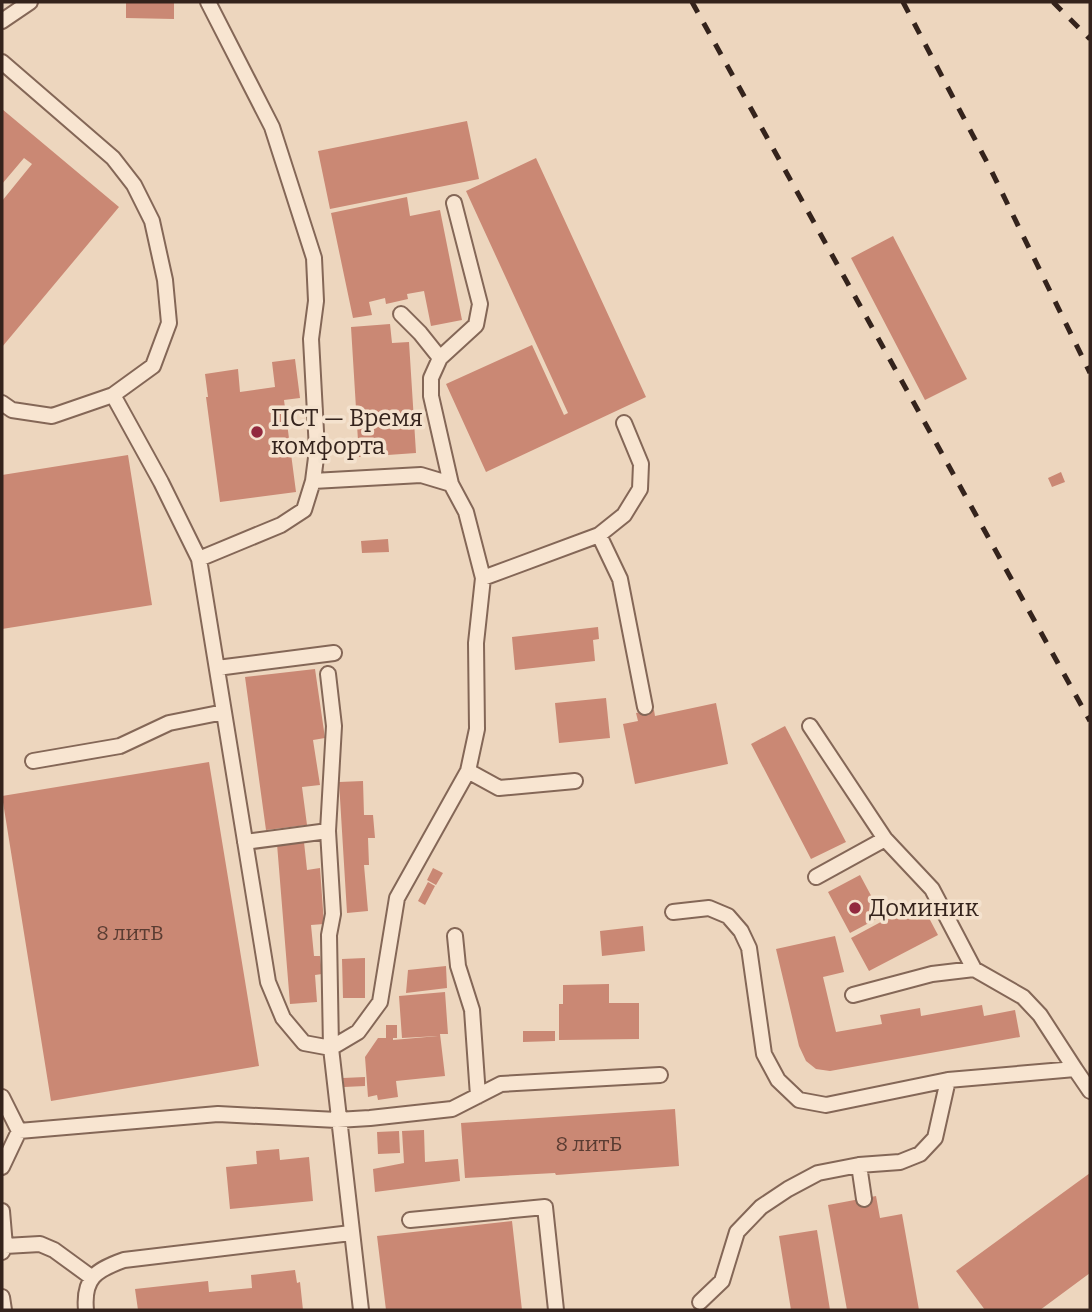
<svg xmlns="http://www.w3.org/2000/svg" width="1092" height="1312" font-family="Bitter,serif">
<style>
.building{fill:#ca8874}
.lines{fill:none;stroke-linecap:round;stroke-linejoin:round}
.service-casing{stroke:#846757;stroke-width:18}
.service{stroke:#f8e5d1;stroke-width:14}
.rail{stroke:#34231c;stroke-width:5;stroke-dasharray:12 12;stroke-linecap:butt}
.poi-dot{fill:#92293e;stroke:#f4e2ce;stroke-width:2.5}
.labels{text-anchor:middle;stroke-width:7;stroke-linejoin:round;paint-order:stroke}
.number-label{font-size:21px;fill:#5a3c32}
.poi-label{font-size:24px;fill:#34231c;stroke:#f4e2ce;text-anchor:start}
</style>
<rect width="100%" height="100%" fill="#edd6be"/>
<path class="building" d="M126,2h48v17l-48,-1z
M2,109l117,98 -117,140v-146l30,-37 -8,-6 -22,26z
M467,121l12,58 -149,30 -12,-58z
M536,158l110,239 -160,75 -40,-88 86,-39 32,70 4,-2 -102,-222z
M407,197l3,19 30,-6 22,110 -31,6 -7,-35 -17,3 1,5 -22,5 -1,-6 -16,4 3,13 -19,3 -22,-105z
M893,236l74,143 -42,21 -74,-142z
M390,324l2,19 17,-1 7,111 -57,4 -8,-130z
M295,359l5,39 -16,2 12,92 -76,10 -14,-105h2l-3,-23 33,-5 2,23 35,-5 -3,-25z
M128,455l24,150 -150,24v-154z
M1061,472l4,10 -13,5 -4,-9z
M388,539l1,13 -27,1 -1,-12z
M598,627l1,12 -6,1 2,21 -80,9 -3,-33z
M315,669l10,69 -12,2 7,45 -18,2 5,38 -41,5 -21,-153z
M606,698l4,40 -51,5 -4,-40z
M716,703l12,61 -93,20 -12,-60 15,-3 -2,-8 18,-3 1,6z
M785,726l61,116 -35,17 -60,-115z
M209,762l50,304 -208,35 -49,-305z
M363,781l1,34h9l2,23h-7l1,27h-5l4,46 -21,2 -8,-131z
M304,842l3,28 13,-2 4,56 -13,1 3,31h6l2,18 -7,1 2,27 -27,2 -13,-160z
M433,868l10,5 -7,12 -9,-5z
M860,875l22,41 -32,17 -22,-41z
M428,882l7,4 -10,19 -7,-4z
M920,901l18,34 -69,36 -18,-33z
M643,926l2,25 -43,5 -2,-25z
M835,936l9,36 -21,5 13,55 46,-8 -2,-9 40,-7 1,8 61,-11 2,11 31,-6 5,27 -190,34 -14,-2 -10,-8 -7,-15 -23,-97z
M365,958v40h-22l-1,-39z
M446,966l1,22 -41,5 2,-23z
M609,984v19h30v36l-80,1v-36h4v-19z
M445,992l3,42h-8l5,42 -49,5 2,16 -20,3 -1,-5 -9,2 -3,-40 13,-19h8v-13h11v13h-4v2l45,-4 -36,2 -3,-42z
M523,1031h32v10l-32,1z
M365,1077v9l-21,1 -1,-9z
M675,1109l4,57 -123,9 -1,-2 -90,5 -4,-55z
M424,1130l1,32 33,-3 2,22 -85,11 -2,-23 31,-6 -2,-32z
M399,1131l1,22 -22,1 -1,-22z
M279,1149l1,11 29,-3 4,44 -83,8 -4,-42 31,-3 -1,-13z
M1090,1173v100l-50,37h-55l-29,-39z
M876,1196l4,22 22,-4 17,96h-72l-19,-105z
M512,1221l10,89h-136l-9,-74z
M817,1230l13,80h-39l-12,-74z
M295,1270l2,13 3,-1 3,28h-165l-3,-21 73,-8 1,11 43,-4 -1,-13z"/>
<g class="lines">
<g class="service-casing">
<path id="service" d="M2,21l28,-19
M2,62l111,96 21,27 18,36 13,59 4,43 -16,43 -40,29 -61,21 -40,-6 -10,-7
M401,314l19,19 20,25
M113,395l48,87 38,77 69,423 15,36 21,25 27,5 27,-16 22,-30 17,-104 71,-127 9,-42 -1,-86 7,-65 -17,-66 -15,-28 -30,-9 -108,6
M451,484l-20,-88v-18l9,-20 36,-33 4,-21 -26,-101
M599,535l21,44 25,128
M199,559l82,-34 23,-15 9,-29 4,-31 -6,-111 5,-38 -2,-43 -42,-131 -64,-125
M483,578l116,-43 25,-20 16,-26 1,-25 -17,-41
M217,668l117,-15
M328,674l6,52 -6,105 5,83 -4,21 2,113 30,262
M810,726l75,113 47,50 42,80
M33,761l87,-15 49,-23 55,-11
M468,771l31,17 76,-7
M245,842l83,-11
M816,877l69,-38
M673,912l36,-4 19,8 13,15 8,17 15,106 14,26 21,20 27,5 122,-25 127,-11 15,22
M455,936l3,30 14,44 6,86
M853,995l79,-21 42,-5 49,28 17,18 35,54
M2,1097l17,34 199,-17 119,6 33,-2 82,-9 49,-25 159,-9
M859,1165l5,34
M2,1167l17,-36
M2,1211l3,35 -3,6
M410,1220l135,-13 11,103
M5,1246l35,-2 14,6 37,27
M2,1297l2,13
M700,1302l22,-21 15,-49 24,-25 27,-18 30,-16 41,-8 41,-3 20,-8 15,-16 13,-58
M86,1310c-3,-32 10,-40 38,-50l227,-27"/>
</g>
<use href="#service" class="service"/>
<path class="rail" d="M692,2l398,719
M903,2l87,166 100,205
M1053,2l37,37"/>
</g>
<g class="poi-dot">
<circle cx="257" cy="432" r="7"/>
<circle cx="855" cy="908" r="7"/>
</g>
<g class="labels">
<g class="number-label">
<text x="130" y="940">8 литВ</text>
<text x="589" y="1151">8 литБ</text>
</g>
<g class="poi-label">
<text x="271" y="426">ПСТ — Время<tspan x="271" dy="28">комфорта</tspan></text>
<text x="869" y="916">Доминик</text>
</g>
</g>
<rect width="1092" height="1312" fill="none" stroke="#34231c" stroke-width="7"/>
</svg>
